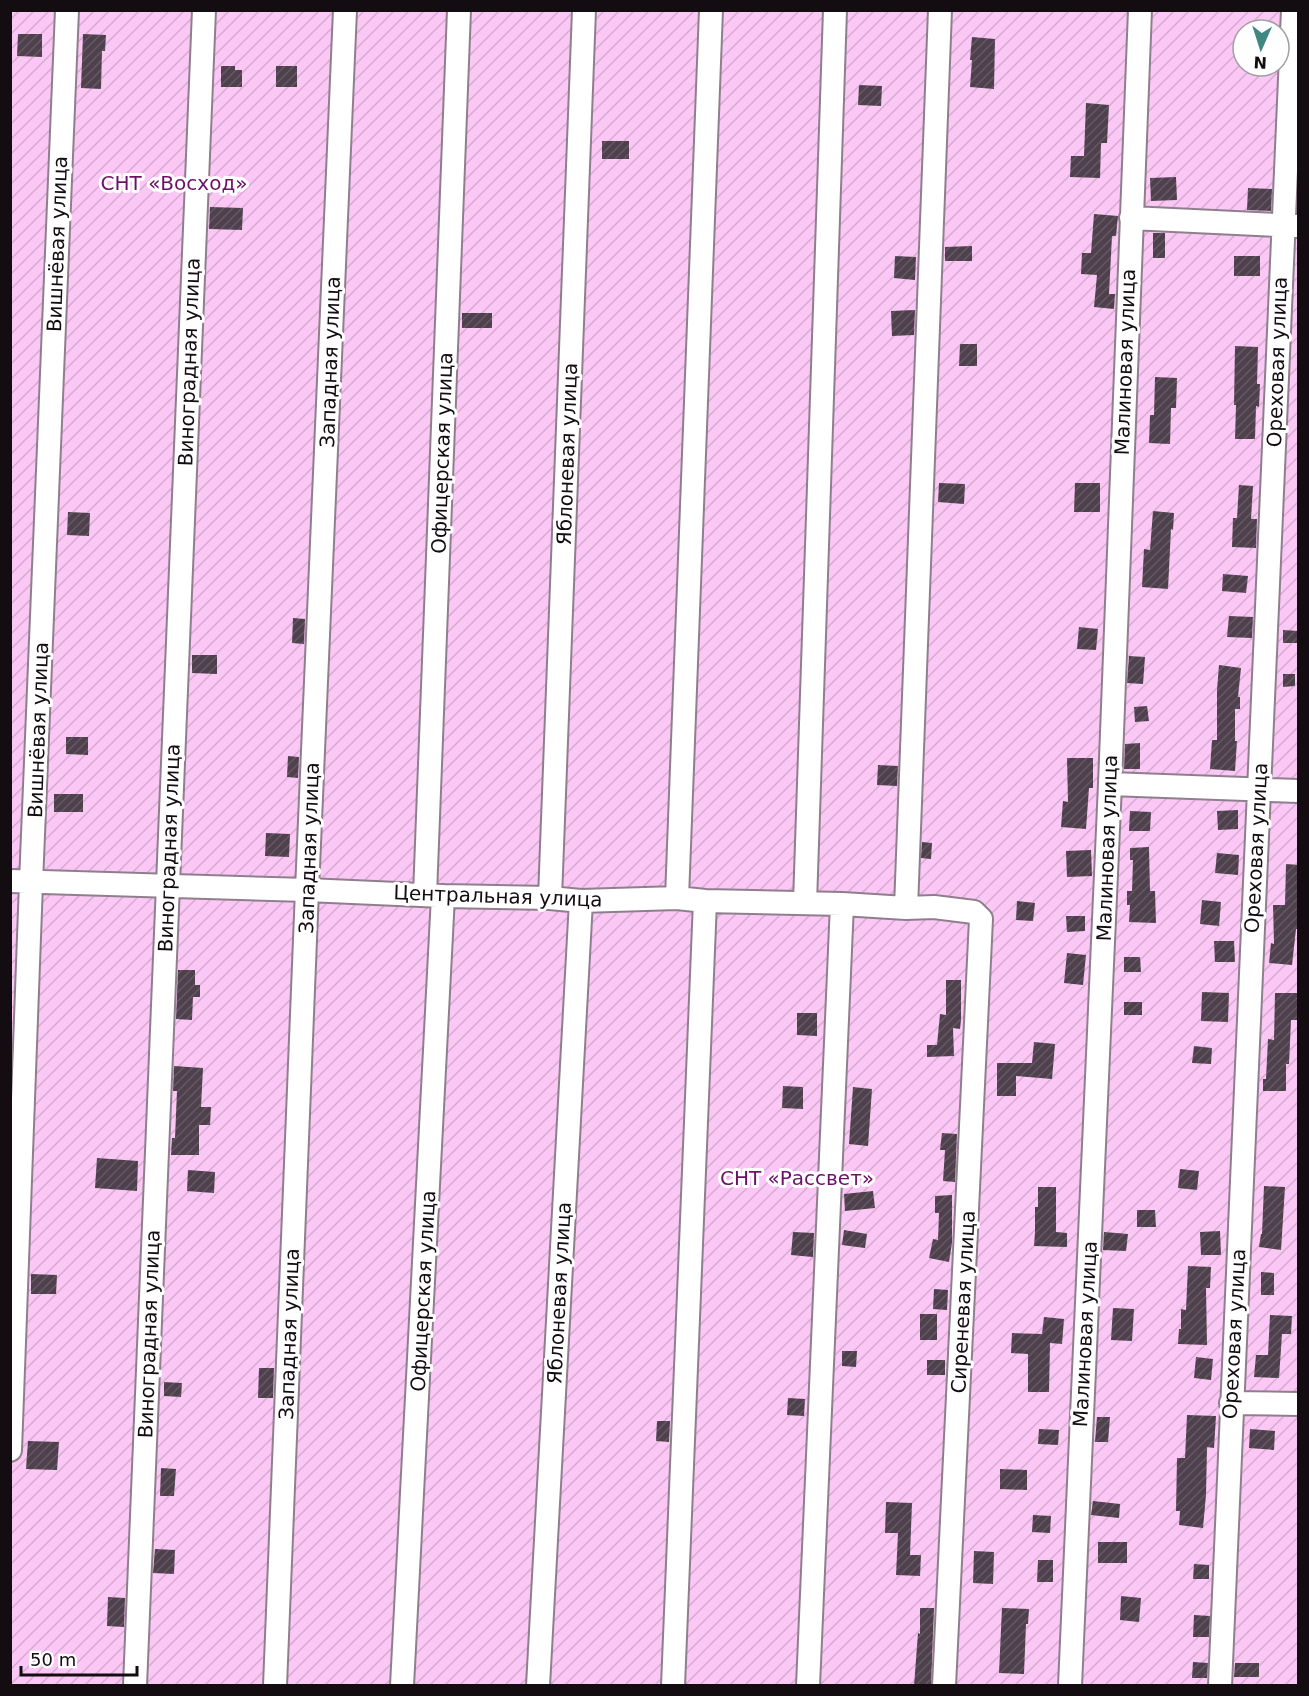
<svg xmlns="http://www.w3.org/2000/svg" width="1309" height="1696" font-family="'DejaVu Sans',sans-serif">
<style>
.garden{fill:url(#garden-furrows);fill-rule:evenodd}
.building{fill:url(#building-hatch)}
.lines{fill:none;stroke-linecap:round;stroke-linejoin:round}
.minor-casing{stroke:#8f7f8d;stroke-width:26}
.minor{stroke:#fff;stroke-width:22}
.labels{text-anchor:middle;stroke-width:6;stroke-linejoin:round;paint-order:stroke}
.park-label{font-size:20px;fill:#6c1068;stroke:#fff}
.street-label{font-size:20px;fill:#130d12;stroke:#fff}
</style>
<defs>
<pattern id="garden-furrows" width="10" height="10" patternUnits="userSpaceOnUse" patternTransform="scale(1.5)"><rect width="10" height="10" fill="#fbc7f5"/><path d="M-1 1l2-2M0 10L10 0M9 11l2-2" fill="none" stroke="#d6aad1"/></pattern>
<pattern id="building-hatch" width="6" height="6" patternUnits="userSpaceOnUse" patternTransform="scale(1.5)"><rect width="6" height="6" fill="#4f404d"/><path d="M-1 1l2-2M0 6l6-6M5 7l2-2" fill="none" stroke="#645862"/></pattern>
</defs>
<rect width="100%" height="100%" fill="#f6e4f3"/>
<path class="garden" d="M11,11h1287v1674l-1287,1zM1243,30h36v36h-36z"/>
<path class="building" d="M18,34h24v23l-25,-1z
M83,34l23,1 -1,16h-3l-1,38 -20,-1z
M972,37l23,2 -1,50 -24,-2 2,-27h-2z
M221,66h14v4h7v17h-21z
M276,66h21v21h-21z
M859,85l23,1 -1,20 -23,-1z
M1086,103l23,2 -2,38h-6l-1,35 -30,-1 1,-21h13z
M602,141h27v18h-27z
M1176,177l1,23 -26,1 -1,-23z
M1248,188l24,1 -1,22 -24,-1z
M210,207l33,1 -1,22 -33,-1z
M1094,214l24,2 -2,20h-4l-3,58h6l-1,15 -20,-2 3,-32 -16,-1 1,-21h9z
M1153,233h12v25h-12z
M972,246v15h-27v-14z
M895,256l21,1 -1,23 -21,-2z
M1234,256h26v20h-26z
M915,310l-1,25 -22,1 -1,-25z
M462,313h30v15h-30z
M960,344h17v22h-18z
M1235,346l23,1 -1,37h3l-1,23 -3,-1 -1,33h-20l1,-34h-2z
M1155,377l22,1 -1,30h-5l-1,36 -21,-1 1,-28h4z
M939,483l26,1 -1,20 -26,-2z
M1075,483h25v29h-26z
M1239,485l14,1 -2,33h6l-1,29 -24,-1 1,-29h4z
M1153,511l21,2 -1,17 -2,-1 -3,60 -26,-2 2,-38 6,1z
M68,512l22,1 -1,23 -22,-1z
M1223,574l25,2 -2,17 -24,-2z
M1229,616l24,1 -1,21 -25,-1z
M293,618l12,1 -1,25 -12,-1z
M1079,627l19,2 -2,21 -19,-1z
M1283,630l16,1v12h-16z
M192,655h25v19l-25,-1z
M1129,656l16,1 -2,27 -16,-1z
M1219,665l22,3 -3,29h2v12h-5v32h2l-2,30 -25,-2 2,-29h5v-50z
M1283,674h12v12l-12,1z
M1147,706l2,15 -14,1 -1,-15z
M66,737h22v18l-22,-1z
M1140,743v26h-16l1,-25z
M288,756l11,1 -1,21 -11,-1z
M1067,758h26v30h-4l-3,41 -25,-2 2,-26 5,1z
M878,765l20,1 -1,20 -20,-1z
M54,794h29v18h-29z
M1238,810v19l-20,1 -1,-19z
M1130,811l21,1 -1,19h-21z
M266,833l24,1 -1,23 -24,-1z
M922,842l10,1 -1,16 -10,-1z
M1149,847l1,44h5l1,32 -27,-1 1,-17h-3v-14h5l1,-31h-3v-12z
M1091,850l1,26 -25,1 -1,-26z
M1217,853l22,2 -1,20 -23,-2z
M1286,864l13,1v64h-3l-4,36 -23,-2 2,-20 3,1 -1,-39h12z
M1202,900l19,2 -2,24 -19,-2z
M1017,901l18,2 -2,18 -17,-1z
M1066,916h19v15l-18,1z
M1214,941h20l1,21h-20z
M1067,953l19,2 -3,30 -19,-2z
M1124,957h16l1,15h-17z
M178,970h17v15h5v12h-7l-1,23 -16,-1z
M946,980h15v40l-1,9 -7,-1 1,28 -27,1v-12h10l3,-31 6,1z
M1202,992l27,1 -1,29 -27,-1z
M1275,993h24v27h-8l-2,44h-3v27h-23v-12h3l2,-40 6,1z
M1124,1002h18v13h-18z
M797,1013h20v23l-20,-1z
M1034,1042l21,2 -3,35 -36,-3v20h-19v-33h35z
M1194,1046l18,2 -1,16 -19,-1z
M174,1066l29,2 -2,39h10l-1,18h-11v30h-28l1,-17h3l2,-47h-4z
M783,1086l20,1v22l-21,-1z
M853,1087l19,2 -4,57 -19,-2z
M942,1133l15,1 -2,48 -12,-1 2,-31h-5z
M97,1158l41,3 -1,30 -42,-3z
M1180,1169l19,2 -2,19 -19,-2z
M188,1170l27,2 -1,21 -27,-2z
M1264,1186l21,1 -4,63 -22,-3 2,-13h1z
M1038,1187h18v45l11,1v14l-33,-1 1,-14v-25h3z
M873,1191l2,17 -30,3 -1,-17z
M952,1195v48l-3,19 -20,-4 4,-19 5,1 1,-27h-4v-17z
M1137,1210h18l1,17h-19z
M844,1230l23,4 -2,14 -23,-3z
M1220,1231l1,24h-20l-1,-23z
M793,1232l21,1 -1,24 -22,-2z
M1104,1232l24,2 -2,17 -23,-1z
M1188,1266l23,1 -1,21h-4l1,57 -29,-1 1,-15h2v-20l5,1z
M1261,1272l13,1v22h-13z
M31,1274l26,1 -1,19h-25z
M934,1289l14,1 -1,20 -14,-1z
M1113,1308l21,1 -2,32 -21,-1z
M920,1314h17v26h-17z
M1270,1315l22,1 -1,18h-9l-3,44 -25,-1 2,-22h12z
M1044,1317l20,2 -2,25 -12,-1 -1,49h-21v-38l-17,-1 1,-20 30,1z
M842,1351h15l-1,16 -14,-1z
M1196,1357l17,2 -2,21 -17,-2z
M927,1360h18v15h-18z
M259,1368h15l-1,30h-15z
M164,1382l18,1 -1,14 -17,-1z
M788,1398l17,1 -1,17 -17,-1z
M1187,1415l29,1 -2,32 -7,-1 -1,48 -3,33 -24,-3 1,-14h-4l1,-53h8z
M1097,1417h13l-2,25h-13z
M657,1421h13l-1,21 -13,-1z
M1039,1429l20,1 -1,15 -20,-1z
M1250,1429l25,2 -1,19 -25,-2z
M28,1441l31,1 -2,28 -31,-1z
M161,1468l15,1 -2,27h-14z
M1000,1469l27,1v20l-27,-1z
M1093,1501l27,3 -1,14 -28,-3z
M886,1502l26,1 -2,52h11l-1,21 -24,-1 2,-42h-13z
M1033,1515l18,1 -1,17 -18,-1z
M1098,1542h29v21h-29z
M155,1549l20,1 -1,24 -21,-1z
M974,1551l20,1 -1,32 -20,-1z
M1038,1560h15v22h-16z
M1194,1564l15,1v14h-16z
M1121,1596l20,2 -2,24 -19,-2z
M108,1597l17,1 -1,29 -17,-1z
M920,1608h14l-3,78h-17l4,-53 2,1z
M1002,1608l27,1 -1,15h-2l-2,50 -25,-1z
M1194,1615l16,1 -1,21h-16z
M1193,1662l15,1 -1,15h-15z
M1235,1663h24v14h-25z"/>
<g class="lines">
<g class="minor-casing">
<path id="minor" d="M1131,218l166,8
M1110,784l188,7
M10,881l297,9 136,6 107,2 31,3 96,-3 28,3 137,3 64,4 28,-1 40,5 7,7 -37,767
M425,895l34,-885
M550,898l34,-888
M677,898l34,-888
M805,903l30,-893
M906,908l34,-898
M1231,1403l67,1
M10,1450l21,-567 36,-873
M135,1686l69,-1676
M275,1686l32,-796 38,-880
M402,1686l41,-790
M538,1686l43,-785
M673,1686l32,-785
M808,1686l34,-782
M1070,1686l40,-902 30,-774
M1220,1686l73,-1676"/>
</g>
<use href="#minor" class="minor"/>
</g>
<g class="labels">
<g class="park-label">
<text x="174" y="190">СНТ «Восход»</text>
<text x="797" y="1185">СНТ «Рассвет»</text>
</g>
<g class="street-label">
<text transform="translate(57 244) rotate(-88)" y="7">Вишнёвая улица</text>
<text transform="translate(189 362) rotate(-88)" y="7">Виноградная улица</text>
<text transform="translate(330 362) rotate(-88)" y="7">Западная улица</text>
<text transform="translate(1125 362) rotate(-88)" y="7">Малиновая улица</text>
<text transform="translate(1277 362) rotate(-88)" y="7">Ореховая улица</text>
<text transform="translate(442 453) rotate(-88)" y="7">Офицерская улица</text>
<text transform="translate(567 454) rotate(-88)" y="7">Яблоневая улица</text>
<text transform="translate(38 730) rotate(-88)" y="7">Вишнёвая улица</text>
<text transform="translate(169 848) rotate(-88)" y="7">Виноградная улица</text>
<text transform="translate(309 848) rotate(-88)" y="7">Западная улица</text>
<text transform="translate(1107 848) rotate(-88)" y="7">Малиновая улица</text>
<text transform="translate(1256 848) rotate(-87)" y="7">Ореховая улица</text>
<text transform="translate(498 896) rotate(2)" y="7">Центральная улица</text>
<text transform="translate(423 1291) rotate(-87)" y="7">Офицерская улица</text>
<text transform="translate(559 1293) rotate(-87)" y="7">Яблоневая улица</text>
<text transform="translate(963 1302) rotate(-87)" y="7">Сиреневая улица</text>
<text transform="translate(149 1334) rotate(-88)" y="7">Виноградная улица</text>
<text transform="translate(289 1334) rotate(-88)" y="7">Западная улица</text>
<text transform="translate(1085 1334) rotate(-87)" y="7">Малиновая улица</text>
<text transform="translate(1234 1334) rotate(-87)" y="7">Ореховая улица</text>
</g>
</g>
<rect width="1309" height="1696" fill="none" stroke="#130d12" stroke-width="24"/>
<g transform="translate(1261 48) rotate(183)"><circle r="28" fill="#ffffff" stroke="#a19ea0" stroke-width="1.5"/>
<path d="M0-4.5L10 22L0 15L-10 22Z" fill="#408781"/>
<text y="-9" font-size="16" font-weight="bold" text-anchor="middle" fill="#130d12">N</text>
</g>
<path d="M21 1666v9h116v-9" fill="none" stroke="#130d12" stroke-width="3"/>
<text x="30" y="1666" font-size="18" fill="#130d12" stroke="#ffffff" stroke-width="4.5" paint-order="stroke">50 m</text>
</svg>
